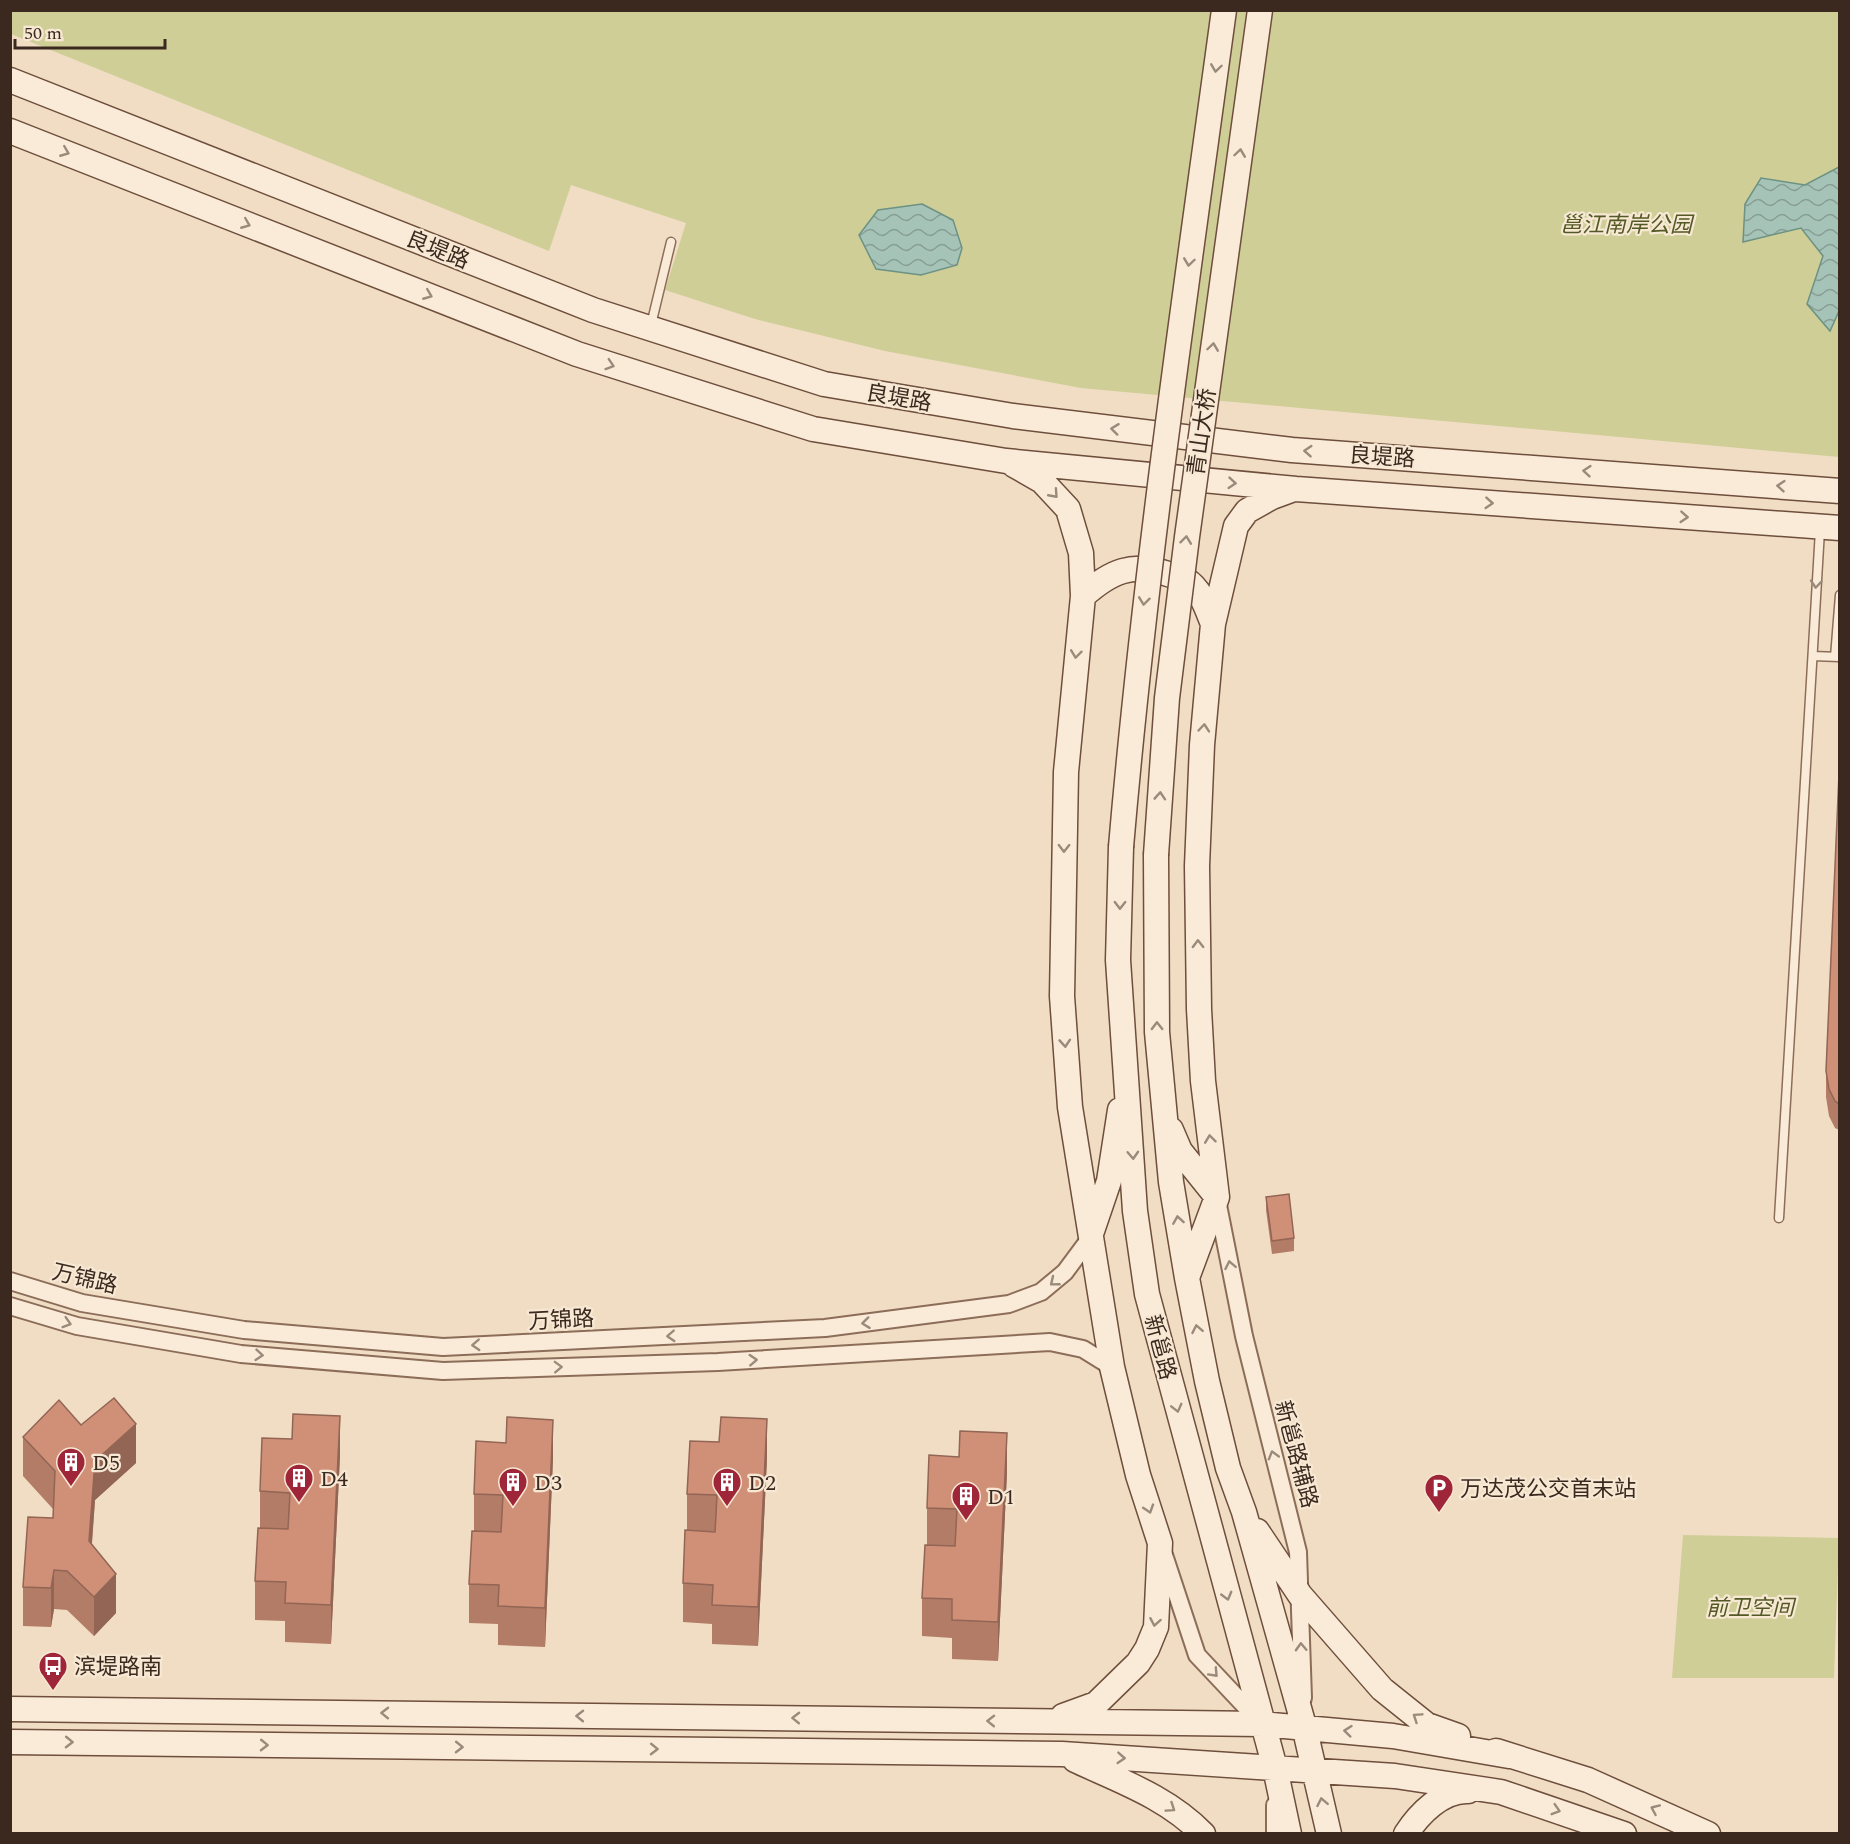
<svg xmlns="http://www.w3.org/2000/svg" width="1850" height="1844" font-family="Spectral,'Noto Sans SC',serif">
<style>
.green{fill:#cfce97}
.water{fill:url(#water-waves);stroke:#6c9283;stroke-width:1.5}
.lines{fill:none;stroke-linecap:round;stroke-linejoin:round}
.lane-casing{stroke:#8c6d59;stroke-width:11}
.street-casing{stroke:#8c6d59;stroke-width:20}
.secondary-casing{stroke:#6e4e3c;stroke-width:27}
.lane{stroke:#faebd8;stroke-width:8}
.street{stroke:#faebd8;stroke-width:16}
.secondary{stroke:#faebd8;stroke-width:24}
.secondary-bridge-casing{stroke:#6e4e3c;stroke-width:27;stroke-linecap:butt}
.secondary-bridge{stroke:#faebd8;stroke-width:24}
.wall{fill:#b37c67}
.shaded-wall{fill:#926554}
.building{fill:#d09078;stroke:#926554;stroke-width:1.5}
.oneway{stroke:#9a8a7b}
.labels{text-anchor:middle;stroke-width:4.5;stroke-linejoin:round;paint-order:stroke}
.park-label{font-size:22px;font-style:italic;fill:#535924;stroke:#f7e8d4}
.street-label{font-size:22px;fill:#3b281e;stroke:#f7e8d4}
.poi-label{font-size:22px;fill:#3b281e;stroke:#f7e8d4;text-anchor:start}
</style>
<defs>
<pattern id="water-waves" width="16" height="10" patternUnits="userSpaceOnUse" patternTransform="scale(1.5)"><rect width="16" height="10" fill="#a6c3b7"/><path d="M0 5q4-4 8 0t8 0" fill="none" stroke="#889e94"/></pattern>
</defs>
<rect width="100%" height="100%" fill="#f0ddc4"/>
<path class="green" d="M10,11h1829v446l-758,-69 -196,-37 -130,-32 -90,-29 21,-67 -115,-38 -22,66 -538,-217z
M1683,1535l156,3 -5,140h-162z"/>
<path class="water" d="M1839,167v144l-9,20 -23,-27 16,-48 -22,-28 -58,14 2,-38 16,-26 44,7z
M922,204l31,16 9,28 -5,17 -36,10 -45,-6 -17,-34 19,-25z"/>
<g class="lines">
<g class="lane-casing">
<path id="lane" d="M651,325l20,-83
M1813,656l26,1
M1835,657l5,-62
M1779,1218l41,-688"/>
</g>
<g class="street-casing">
<path id="street" d="M1217,1200l27,136 54,216 5,146
M10,1281l72,22 162,27 199,17 382,-19 184,-24 32,-12 24,-20 26,-35
M10,1306l67,20 164,28 202,17 275,-9 332,-20 33,7 29,18
M1164,1555l33,100 64,68
M1275,1805v29"/>
</g>
<g class="secondary-casing">
<path id="secondary" d="M10,80l583,230 231,74 189,32 279,34 548,41
M10,131l567,223 236,75 193,32 290,28 544,39
M1014,465l28,16 26,28 13,44 2,43 -17,176 -4,224 8,111 42,260 26,108 22,68 -4,84 -9,22 -9,14 -42,41 -33,12
M1083,596c28,-25 49,-34 85,-22 6,2 13,3 18,6 15,9 21,29 27,44
M1121,847l-3,113 17,251 12,83 128,474 14,66
M1156,855l1,177 14,150 16,96 20,103 21,87 16,44 60,214 25,108
M1171,1130l9,21 37,46
M1092,1231l17,-50 11,-71
M1188,1275l29,-78 -14,-116 -4,-72 -2,-143 5,-121 11,-121 23,-98 11,-15 25,-14 19,-7
M1257,1531l43,64 82,94 45,36 31,11
M10,1709l1252,15 131,12 116,20
M10,1742l1052,12 333,22 106,16 123,42
M1496,1751l92,29 120,54
M1075,1760c45,21 92,37 128,74
M1406,1834c13,-20 36,-44 62,-43"/>
</g>
<use href="#lane" class="lane"/>
<use href="#street" class="street"/>
<use href="#secondary" class="secondary"/>
<g class="secondary-bridge-casing">
<path id="secondary-bridge" d="M1121,847c24,-280 65,-558 103,-837
M1156,855l11,-157 20,-161 73,-527"/>
</g>
<use href="#secondary-bridge" class="secondary-bridge"/>
</g>
<path class="wall" d="M1839,774v356l-4,-2 -6,-12 -3,-19v-26z
M1266,1197l28,41v13l-22,3 -6,-44z
M81,1425l55,38 -41,37 -3,44 24,69 -22,23 -27,-26 -13,-1 -3,18 -28,-1v-39l30,-69v-9l-30,-33v-39z
M340,1455l-9,189 -46,-2v-21l-30,-1v-39l5,-53v-37z
M553,1458l-8,189 -47,-2v-21l-29,-1v-39l5,-53v-37z
M767,1458l-9,188 -46,-2v-20l-29,-2v-39l4,-53v-36z
M1007,1472l-9,189 -46,-2v-21l-30,-2v-38l5,-53v-37z"/>
<path class="shaded-wall" d="M340,1416v39l-9,189v-39z
M767,1419v39l-9,188v-39z
M553,1420v38l-8,189v-39z
M136,1424v39l-41,37 -6,80v-39l6,-80z
M1007,1433v39l-9,189v-39z
M54,1570v39l-3,18v-39z
M116,1574v39l-22,23v-39z"/>
<path class="building" d="M1839,774v330l-4,-3 -6,-12 -3,-18z
M1289,1194l5,44 -22,3 -6,-44z
M114,1398l22,26 -41,37 -6,80 27,33 -22,23 -27,-26 -13,-1 -3,18 -28,-1 5,-70 25,1 2,-47 -32,-34 36,-37 22,25z
M293,1414l47,2 -9,189 -46,-2 1,-21 -31,-1 3,-53 30,1 2,-36 -30,-2 2,-53 30,1z
M507,1417l46,3 -8,188 -47,-2 1,-21 -30,-1 3,-53 29,1 2,-37 -29,-1 2,-53 30,2z
M721,1417l46,2 -9,188 -46,-2 1,-20 -30,-2 2,-53 30,2 1,-17 1,-20 -30,-1 3,-53 29,1z
M960,1431l47,2 -9,189 -46,-2v-21l-30,-1 3,-53 30,1 2,-37 -30,-1 2,-53 30,2z"/>
<defs><path id="oneway-chevron" d="M-2-3.5L2.5 0L-2 3.5" fill="none" stroke-width="1.6" stroke-linecap="round" stroke-linejoin="round" transform="scale(1.5)"/></defs>
<g class="oneway">
<use href="#oneway-chevron" transform="translate(1216 68) rotate(98)"/>
<use href="#oneway-chevron" transform="translate(65 152) rotate(22)"/>
<use href="#oneway-chevron" transform="translate(1240 153) rotate(-82)"/>
<use href="#oneway-chevron" transform="translate(246 224) rotate(22)"/>
<use href="#oneway-chevron" transform="translate(1189 262) rotate(98)"/>
<use href="#oneway-chevron" transform="translate(428 295) rotate(22)"/>
<use href="#oneway-chevron" transform="translate(1213 347) rotate(-82)"/>
<use href="#oneway-chevron" transform="translate(610 365) rotate(18)"/>
<use href="#oneway-chevron" transform="translate(1115 429) rotate(-173)"/>
<use href="#oneway-chevron" transform="translate(1308 451) rotate(-176)"/>
<use href="#oneway-chevron" transform="translate(1587 471) rotate(-175)"/>
<use href="#oneway-chevron" transform="translate(1232 483) rotate(5)"/>
<use href="#oneway-chevron" transform="translate(1781 486) rotate(-175)"/>
<use href="#oneway-chevron" transform="translate(1054 494) rotate(48)"/>
<use href="#oneway-chevron" transform="translate(1489 503) rotate(4)"/>
<use href="#oneway-chevron" transform="translate(1684 517) rotate(4)"/>
<use href="#oneway-chevron" transform="translate(1186 540) rotate(-83)"/>
<use href="#oneway-chevron" transform="translate(1816 584) rotate(95)"/>
<use href="#oneway-chevron" transform="translate(1144 601) rotate(97)"/>
<use href="#oneway-chevron" transform="translate(1076 654) rotate(97)"/>
<use href="#oneway-chevron" transform="translate(1204 728) rotate(-85)"/>
<use href="#oneway-chevron" transform="translate(1160 796) rotate(-86)"/>
<use href="#oneway-chevron" transform="translate(1064 848) rotate(91)"/>
<use href="#oneway-chevron" transform="translate(1120 905) rotate(91)"/>
<use href="#oneway-chevron" transform="translate(1198 944) rotate(-91)"/>
<use href="#oneway-chevron" transform="translate(1157 1026) rotate(-91)"/>
<use href="#oneway-chevron" transform="translate(1065 1043) rotate(86)"/>
<use href="#oneway-chevron" transform="translate(1210 1139) rotate(-97)"/>
<use href="#oneway-chevron" transform="translate(1133 1155) rotate(87)"/>
<use href="#oneway-chevron" transform="translate(1178 1220) rotate(-99)"/>
<use href="#oneway-chevron" transform="translate(1230 1265) rotate(-101)"/>
<use href="#oneway-chevron" transform="translate(1054 1282) rotate(141)"/>
<use href="#oneway-chevron" transform="translate(67 1323) rotate(17)"/>
<use href="#oneway-chevron" transform="translate(866 1323) rotate(173)"/>
<use href="#oneway-chevron" transform="translate(1197 1329) rotate(-101)"/>
<use href="#oneway-chevron" transform="translate(671 1336) rotate(177)"/>
<use href="#oneway-chevron" transform="translate(476 1345) rotate(177)"/>
<use href="#oneway-chevron" transform="translate(259 1355) rotate(5)"/>
<use href="#oneway-chevron" transform="translate(753 1360) rotate(-3)"/>
<use href="#oneway-chevron" transform="translate(558 1367) rotate(-2)"/>
<use href="#oneway-chevron" transform="translate(1177 1408) rotate(76)"/>
<use href="#oneway-chevron" transform="translate(1273 1455) rotate(-106)"/>
<use href="#oneway-chevron" transform="translate(1149 1509) rotate(72)"/>
<use href="#oneway-chevron" transform="translate(1227 1596) rotate(75)"/>
<use href="#oneway-chevron" transform="translate(1155 1622) rotate(100)"/>
<use href="#oneway-chevron" transform="translate(1301 1647) rotate(-92)"/>
<use href="#oneway-chevron" transform="translate(1214 1673) rotate(47)"/>
<use href="#oneway-chevron" transform="translate(385 1713) rotate(-179)"/>
<use href="#oneway-chevron" transform="translate(580 1716) rotate(-179)"/>
<use href="#oneway-chevron" transform="translate(1417 1717) rotate(-146)"/>
<use href="#oneway-chevron" transform="translate(796 1718) rotate(-179)"/>
<use href="#oneway-chevron" transform="translate(991 1721) rotate(-179)"/>
<use href="#oneway-chevron" transform="translate(1348 1731) rotate(-174)"/>
<use href="#oneway-chevron" transform="translate(69 1742) rotate(1)"/>
<use href="#oneway-chevron" transform="translate(264 1745) rotate(1)"/>
<use href="#oneway-chevron" transform="translate(459 1747) rotate(1)"/>
<use href="#oneway-chevron" transform="translate(654 1749) rotate(1)"/>
<use href="#oneway-chevron" transform="translate(1121 1758) rotate(4)"/>
<use href="#oneway-chevron" transform="translate(1322 1802) rotate(-101)"/>
<use href="#oneway-chevron" transform="translate(1171 1808) rotate(34)"/>
<use href="#oneway-chevron" transform="translate(1655 1809) rotate(-156)"/>
<use href="#oneway-chevron" transform="translate(1556 1810) rotate(17)"/>
</g>
<defs>
<g id="building-pin" transform="scale(1.5)"><path d="M0 17L-7.5 6A9.5 9.5 0 1 1 7.5 6Z" fill="#9e2638" stroke="#f7e8d4"/><path d="M-4-6H4V6H1V3H-1V6H-4ZM-2.5-4.3h1.7v1.8h-1.7ZM.8-4.3h1.7v1.8H.8ZM-2.5-1h1.7V.8h-1.7ZM.8-1h1.7V.8H.8Z" fill="#fff"/></g>
<g id="parking-pin" transform="scale(1.5)"><path d="M0 17L-7.5 6A9.5 9.5 0 1 1 7.5 6Z" fill="#9e2638" stroke="#f7e8d4"/><path d="M-3.5-5.5H1a3.5 3.5 0 0 1 0 7H-1V5.5H-3.5ZM-1-3.4V-.6H.8a1.4 1.4 0 0 0 0-2.8Z" fill="#fff"/></g>
<g id="bus-pin" transform="scale(1.5)"><path d="M0 17L-7.5 6A9.5 9.5 0 1 1 7.5 6Z" fill="#9e2638" stroke="#f7e8d4"/><path d="M-5-6H5V4H4V6H2V4H-2V6H-4V4H-5ZM-3.5-4V0h7V-4ZM-3.5 1.2v1.5H-2V1.2ZM2 1.2v1.5H3.5V1.2Z" fill="#fff"/></g>
</defs>
<g fill-rule="evenodd">
<use href="#building-pin" x="71" y="1462"/>
<use href="#building-pin" x="299" y="1478"/>
<use href="#building-pin" x="513" y="1482"/>
<use href="#building-pin" x="727" y="1482"/>
<use href="#parking-pin" x="1439" y="1488"/>
<use href="#building-pin" x="966" y="1496"/>
<use href="#bus-pin" x="53" y="1666"/>
</g>
<g class="labels">
<g class="park-label">
<text x="1626" y="232">邕江南岸公园</text>
<text x="1750" y="1615">前卫空间</text>
</g>
<g class="street-label">
<text transform="translate(438 249) rotate(22)" y="8">良堤路</text>
<text transform="translate(899 397) rotate(10)" y="8">良堤路</text>
<text transform="translate(1201 432) rotate(-82)" y="8">青山大桥</text>
<text transform="translate(1382 456) rotate(4)" y="8">良堤路</text>
<text transform="translate(85 1278) rotate(13)" y="8">万锦路</text>
<text transform="translate(561 1319) rotate(-3)" y="8">万锦路</text>
<text transform="translate(1161 1347) rotate(75)" y="8">新邕路</text>
<text transform="translate(1297 1454) rotate(75)" y="8">新邕路辅路</text>
</g>
<g class="poi-label">
<text x="92" y="1470">D5</text>
<text x="320" y="1486">D4</text>
<text x="534" y="1490">D3</text>
<text x="748" y="1490">D2</text>
<text x="1460" y="1496">万达茂公交首末站</text>
<text x="987" y="1504">D1</text>
<text x="74" y="1674">滨堤路南</text>
</g>
</g>
<rect width="1850" height="1844" fill="none" stroke="#3b281e" stroke-width="24"/>
<path d="M15 39v9h150v-9" fill="none" stroke="#3b281e" stroke-width="3"/>
<text x="24" y="39" font-size="18" fill="#3b281e" stroke="#f7e8d4" stroke-width="4.5" paint-order="stroke">50 m</text>
</svg>
